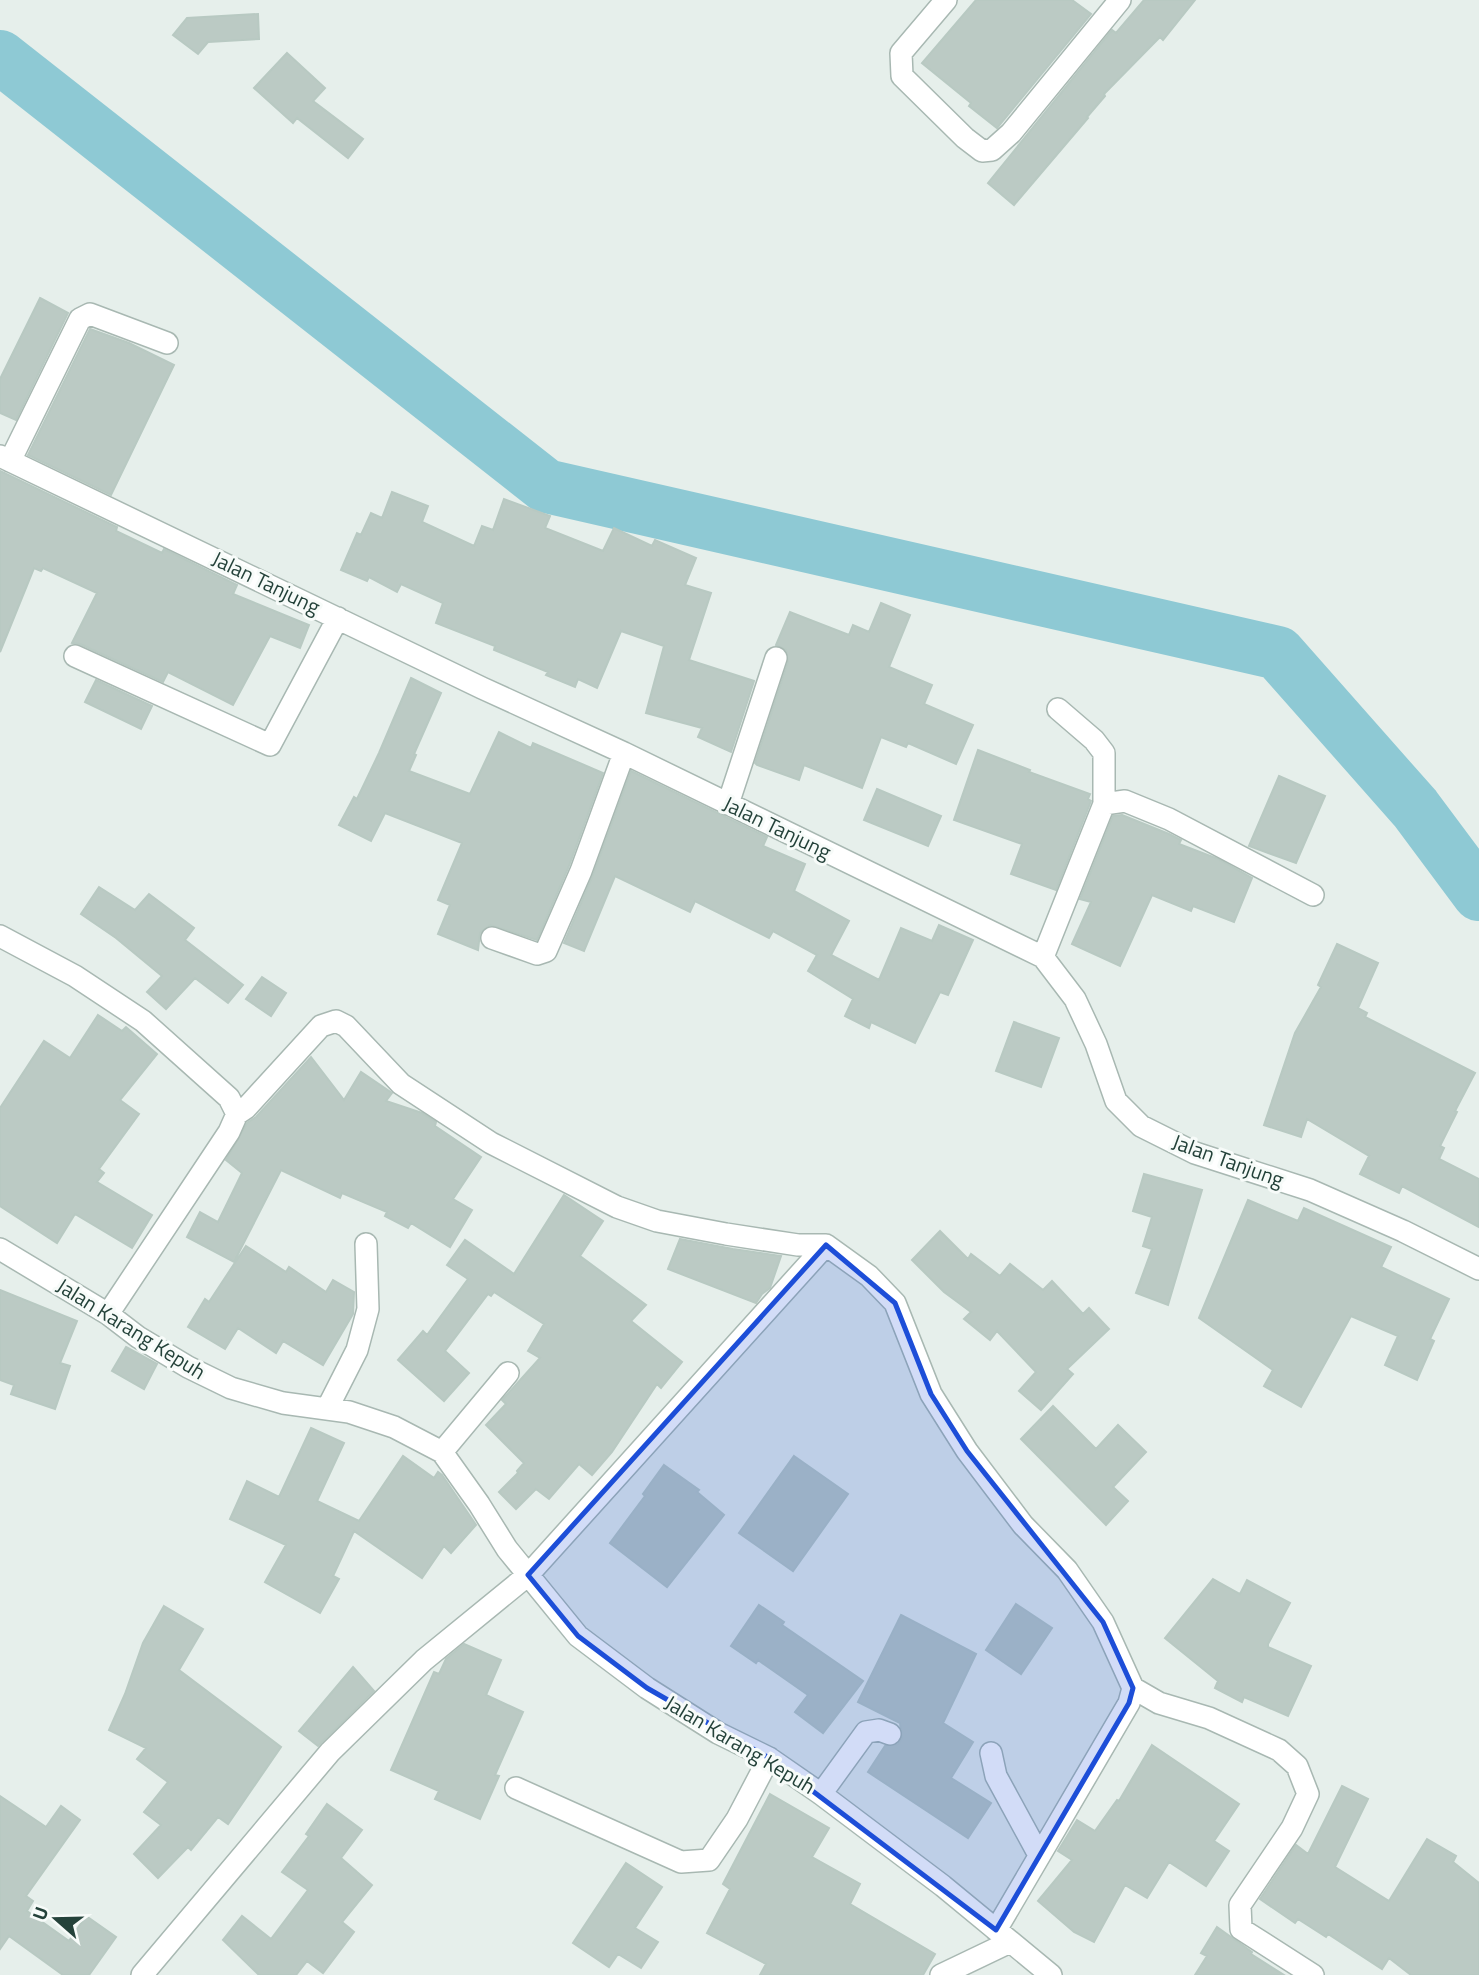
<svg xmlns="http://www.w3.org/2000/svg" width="1479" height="1975" font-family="'Titillium Web',sans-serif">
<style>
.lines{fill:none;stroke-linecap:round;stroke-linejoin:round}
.river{stroke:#8ec9d4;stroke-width:54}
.building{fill:#bbcac4;stroke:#b8c9c2;stroke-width:2}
.minor-casing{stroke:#a8b8b2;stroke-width:24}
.minor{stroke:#fff;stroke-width:21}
.marked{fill:#1d4ed8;fill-opacity:0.2;stroke:#1d4ed8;stroke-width:5;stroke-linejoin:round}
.labels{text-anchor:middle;stroke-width:6;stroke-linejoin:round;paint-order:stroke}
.street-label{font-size:21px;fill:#24423a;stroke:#f7fbf9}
</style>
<rect width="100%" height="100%" fill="#e6efeb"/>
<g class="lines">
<path class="river" d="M0,57l546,429 732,167 137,155 64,86"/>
</g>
<path class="building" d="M976,0h96l19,14 -94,114 -28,-22 2,-3 -49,-40z
M1144,0h51l-32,40 -3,-3 -56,57 1,2 -18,21 1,1 -74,87 -26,-22 124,-153 4,3z
M258,14l1,25 -51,3 -10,12 -25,-19 14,-17z
M287,53l38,35 -12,13 50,38 -15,19 -51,-40 -4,5 -39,-35z
M40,298l28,15 -52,107 -16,-7v-34z
M90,329l39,14 45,22 -63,130 -83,-40z
M0,471l117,56 -1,4 46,22 2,-4 73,36 -4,9 76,31 -9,23 -30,-12 -37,69 -65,-33 -5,10 -83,-38 -8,-1 25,-50 -54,-25 -2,3 -7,-3 -34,84z
M392,492l36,14 -6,16 52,24 8,-20 11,4 11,-31 46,17 -5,12 58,23 11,-23 38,18 3,-6 41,18 -11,27 26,8 -22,67 65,21 -23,71 -33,-15 4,-9 -56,-15 18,-67 -43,-15 -24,57 -19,-9 -3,8 -29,-12 2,-3 -54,-22 1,-4 -59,-23 7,-20 -42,-19 -4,8 -28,-15 -2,4 -26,-11 16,-37 4,2 10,-22 11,5z
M881,603l29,12 -21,52 43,18 -8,19 49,21 -17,39 -48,-21 -2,4 -25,-10 -19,51 -58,-23 -5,15 -42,-15 -2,-2 33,-101 -2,-12 -10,-5 14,-33 59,23 4,-10 16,7z
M411,678l30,15 -27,61 2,1 -7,16 61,23 29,-62 32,16 2,-5 70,30 -34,93 -32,74 -47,-15 -10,8 -2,17 -40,-16 12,-29 -12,-5 24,-57 -77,-30 -14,28 -32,-16 15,-28 3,2 22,-46z
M96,680l56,26 -11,23 -56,-27z
M978,750l52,20 -1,2 61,22 -2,5 3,2 -35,89 -45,-16 11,-30 -68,-24z
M631,771l136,66 -4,9 42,18 -11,27 55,30 -18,34 48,25 22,-52 31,13 7,-16 34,15 -25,55 -8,-3 -25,51 -44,-21 -2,6 -24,-12 8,-17 -45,-28 9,-16 -44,-24 -4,7 -74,-37 -5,11 -75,-36 -31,75 -20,-8 29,-68z
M1279,776l46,20 -29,67 -47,-17z
M877,789l64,27 -13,30 -64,-26z
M1122,815l47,19 12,6 -2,4 39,15 34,19 -18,44 -41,-16 -2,5 -39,-16 -32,71 -48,-22 19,-42 -11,-3 33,-83z
M99,887l36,23 14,-16 45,34 -9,12 58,45 -15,18 -33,-25 -29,31 -19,-17 15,-16 -46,-38 -35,-24z
M1337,944l41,19 -20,45 9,5 -2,4 110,56 -20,38 2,1 -17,34 4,2 -5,11 40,20v48l-77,-41 -3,7 -39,-19 9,-18 -62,-37 -6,18 -37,-12 31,-92 26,-46 -3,-2z
M262,977l24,16 -15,23 -25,-17z
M98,1015l24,16 4,-4 31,27 -37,46 19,14 -40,55 5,4 -7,9 55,33 -20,33 -57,-34 -18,29 -57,-37v-98l44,-67 26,17z
M1014,1022l45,16 -18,49 -45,-16z
M311,1057l33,43 17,-28 31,21 -6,8 36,12 14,9 -1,4 46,31 -28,42 19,11 -22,37 -39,-24 -3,5 -23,-12 2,-4 -45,-19 -2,5 -59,-28 -47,92 -47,-25 13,-25 18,10 24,-49 -16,-13 21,-37 9,-6z
M1144,1174l58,16 -34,115 -32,-12 16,-44 -9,-3 9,-29 -19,-6z
M564,1195l39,26 -23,35 66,49 -15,16 51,41 -21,26 -4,-4 -45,68 -20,23 -13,-11 -30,35 -13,-10 -20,20 -17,-17 19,-19 -1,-2 7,-8 -38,-38 20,-21 -4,-4 38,-42 -12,-7 16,-27 -50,-32 -3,4 -3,-2 -43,57 24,22 -25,28 -46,-41 25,-29 4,4 41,-56 -21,-14 18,-25 49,34z
M1248,1200l50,21 6,-13 87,39 -10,20 68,32 -19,40 4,2 -17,39 -32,-15 13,-29 -47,-20 -50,91 -37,-21 9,-16 -74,-52z
M940,1231l28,28 3,-5 29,22 10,-12 33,26 9,-9 31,33 6,-6 20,21 -42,40 6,5 -32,36 -22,-19 17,-19 -39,-41 -7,9 -26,-21 7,-7 -27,-20 -32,-32z
M680,1239l53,10 48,7 -11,32 -8,6 -6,9 -88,-34z
M246,1246l40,26 3,-5 37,25 7,-12 21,12 -1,22 -30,51 -40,-24 -7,12 -38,-25 -13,21 -37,-22 17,-28 4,3z
M0,1290l77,31 -17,42 10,3 -15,43 -44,-15 3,-9 -14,-5z
M126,1347l31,17 -13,25 -32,-18z
M1053,1406l43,43 22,-24 28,27 -33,35 15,14 -22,24 -85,-86z
M311,1428l33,15 -27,58 42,20 44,-65 31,22 4,-6 4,3 34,50 -25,28 -7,-7 -22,32 -68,-47 -21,45 6,3 -19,34 -55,-31 21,-37 -56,-26 17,-38 32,16z
M794,1456l54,38 -55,77 -54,-38z
M664,1465l35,25 -2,2 27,23 -57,72 -57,-44 35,-47 -2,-2z
M1213,1579l27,15 7,-14 43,23 -22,41v3l43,19 -23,50 -44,-19 -2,5 -27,-14 3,-7 -53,-43z
M1016,1604l36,24 -31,46 -35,-24z
M759,1605l25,17 -2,3 81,56 -40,52 -28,-21 13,-17 -50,-35 -2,3 -25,-17z
M164,1606l39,23 -24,41 102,77 -53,77 -10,-7 -27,33 -3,-3 -30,31 -24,-24 27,-29 -17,-13 24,-30 -31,-23 9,-11 -37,-18 16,-36 18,-51z
M901,1615l75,39 -33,69 30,19 -22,36 40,25 -23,35 -100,-66 17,-26 13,-2 4,-6 -2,-15 -42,-21z
M464,1644l37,16 -15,35 37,17 -28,63 4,1 -19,43 -45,-20 4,-8 -48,-21 43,-98 5,2 7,-15z
M353,1667l21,24 -56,55 -19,-15z
M1152,1745l87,59 -25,37 15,10 -23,35 -37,-24 -22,36 -22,-13 -31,57 -20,-10 -36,-31 34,-41 -14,-9 19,-31 18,11 22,-31 2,1z
M1342,1786l26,13 -33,68 54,34 38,-62 29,17 -3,6 26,21v92h-68l-22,-17 -7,11 -54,-35 -2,3 -28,-18 -3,4 -35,-24 36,-54 12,9z
M770,1794l59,34 -17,29 48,27 -10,20 85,50 -12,21h-163l6,-11 -59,-31 23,-44 -7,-5z
M0,1796l46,31 15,-21 19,14 -54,76 7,5 -6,10 42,30 17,-25 30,21 -27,38h-26l-54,-39 -9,13z
M327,1804l35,26 -21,28 31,27 -30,37 12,10 -31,41 -16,-12 -11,14h-37l-36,-35 19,-24 29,23 37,-49 -26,-18 27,-36 -3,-2z
M626,1863l36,24 -27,41 23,14 -17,26 -23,-14 -9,13 -36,-24z
M1217,1927l35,25 -1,2 33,21h-89l12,-19 -6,-3z"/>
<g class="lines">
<g class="minor-casing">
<path id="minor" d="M946,0l-45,53 1,23 63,62 17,13 10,-1 19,-17 109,-133
M0,456l482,232 142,65 419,204 32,42 21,45 20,57 25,25 54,27 115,37 93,41 76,38
M10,461l70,-142 10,-5 77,29
M75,656l195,89 68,-127
M728,804l48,-146
M1104,804l21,-3 44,18 144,76
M0,936l75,40 68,45 86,77 8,16 -8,18 -121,182
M492,938l45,16 9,-3 35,-80 43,-118
M1043,957l61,-153v-51l-10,-13 -36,-31
M237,1114l9,-6 75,-82 15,-5 10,5 55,58 90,59 126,64 40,14 69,13 72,11h28l43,31 26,27 36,91 36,57 56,74 44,45 36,52 30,66 26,15 50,15 70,32 18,16 11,28 -16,34 -52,77 1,24 72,46
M0,1249l108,65 30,23 50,30 43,21 52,15 66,9 45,15 48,25 37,52 28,45 71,87 69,52 71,45 51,25 52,36 122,92 108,89
M327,1409l30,-59 11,-41 -2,-65
M442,1452l66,-79
M991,1753l5,23 43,79
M516,1788l165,74 28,-2 28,-41 32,-61
M821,1794l45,-62 13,-2 11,4
M996,1930l133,-227 4,-15
M142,1975l188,-223 94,-92 104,-85 298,-330
M941,1975l69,-33"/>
</g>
<use href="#minor" class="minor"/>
</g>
<path class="marked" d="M826,1245l69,58 36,91 36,57 136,171 30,66 -4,15 -133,227 -227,-172 -122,-70 -69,-52 -50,-61z"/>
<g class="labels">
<g class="street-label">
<text transform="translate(266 583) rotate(26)" y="7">Jalan Tanjung</text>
<text transform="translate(777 828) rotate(26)" y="7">Jalan Tanjung</text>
<text transform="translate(1228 1161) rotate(20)" y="7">Jalan Tanjung</text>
<text transform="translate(131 1329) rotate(32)" y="7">Jalan Karang Kepuh</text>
<text transform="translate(740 1745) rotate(31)" y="7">Jalan Karang Kepuh</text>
</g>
</g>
<g transform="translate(56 1919) rotate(290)" stroke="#f7fbf9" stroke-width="5" paint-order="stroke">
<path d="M0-5L12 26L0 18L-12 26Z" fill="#24423a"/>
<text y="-10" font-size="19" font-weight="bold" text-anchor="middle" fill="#24423a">U</text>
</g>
</svg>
